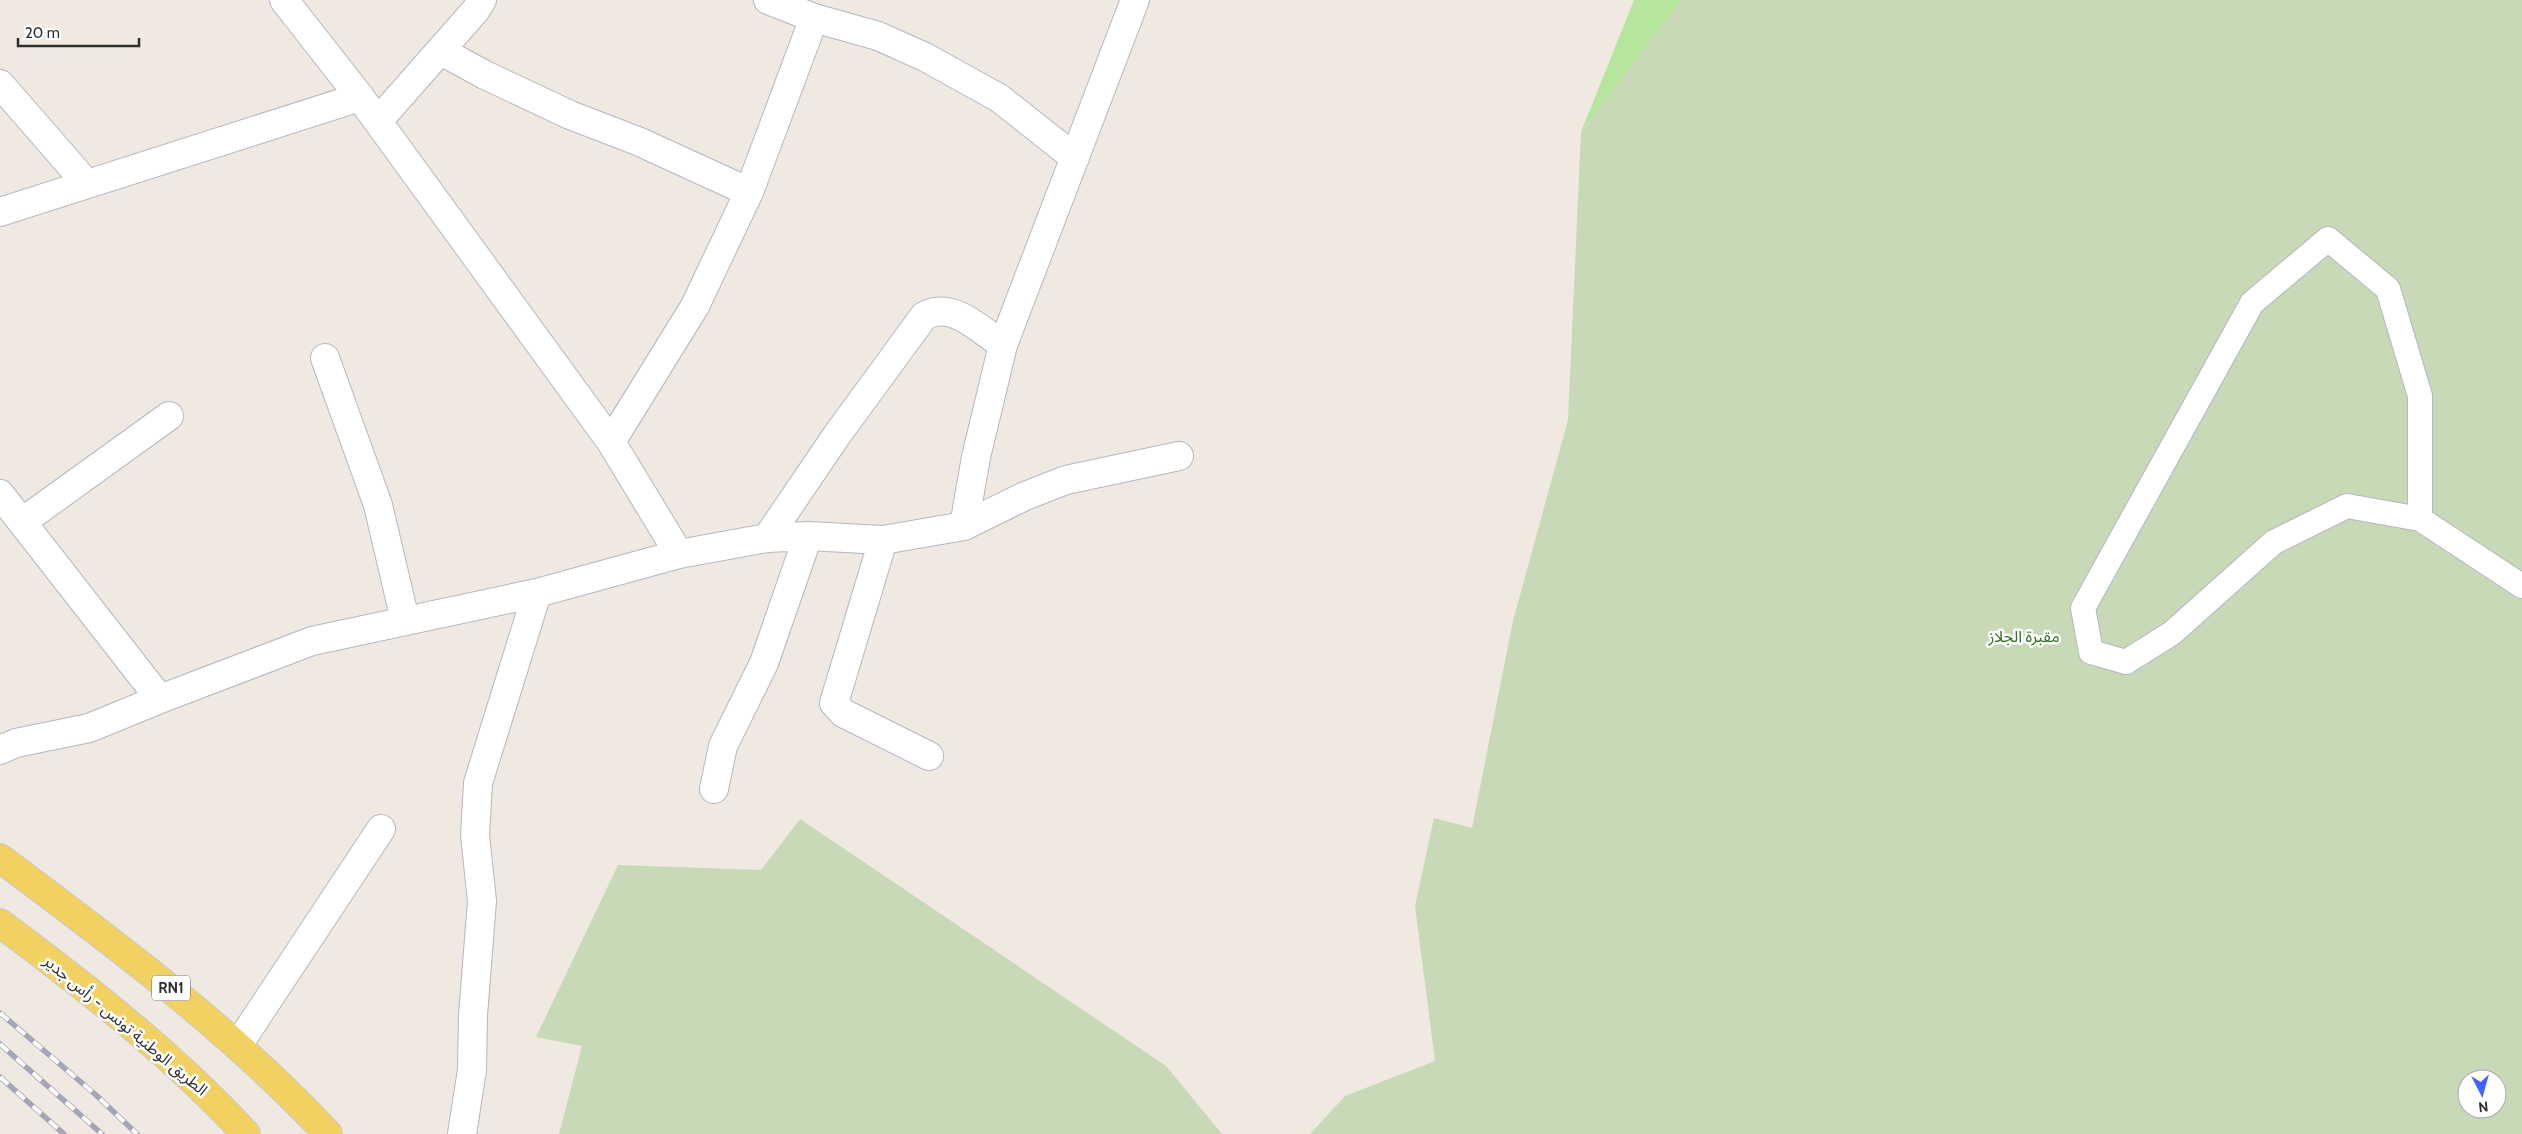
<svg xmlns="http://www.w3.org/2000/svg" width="2522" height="1134" font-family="Cabin,'Noto Sans Arabic',sans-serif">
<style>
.green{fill:#b6e59e}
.cemetery{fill:#c8d9b8;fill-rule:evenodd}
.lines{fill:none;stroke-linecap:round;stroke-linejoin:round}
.lane-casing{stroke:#b4b7c1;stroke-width:26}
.street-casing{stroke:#b4b7c1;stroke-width:30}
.primary-casing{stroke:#c9c9c9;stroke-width:30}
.lane{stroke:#fff;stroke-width:24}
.street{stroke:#fff;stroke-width:28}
.primary{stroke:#f2d163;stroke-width:28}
.rail-casing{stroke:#a3a6b8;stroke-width:5.5}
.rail{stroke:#fff;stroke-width:4;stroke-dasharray:11;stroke-linecap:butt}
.labels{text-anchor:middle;stroke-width:5;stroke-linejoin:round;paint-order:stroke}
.shield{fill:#fff;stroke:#6d6d6d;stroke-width:1}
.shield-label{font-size:15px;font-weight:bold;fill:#2e2e2e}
.park-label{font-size:16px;fill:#2c6e1b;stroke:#fff}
.street-label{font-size:16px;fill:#2e2e2e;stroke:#fff}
</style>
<rect width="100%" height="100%" fill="#efe9e1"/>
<path class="green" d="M1634,0h47l-100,132z"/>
<path class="cemetery" d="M1681,0h841v1134h-1212l35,-38 90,-35 -20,-155 19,-88 38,10 41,-207 55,-201 13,-288zM2467,1079h30v30h-30z
M800,819l366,247 56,68h-663l23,-88 -46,-9 82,-172 143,5z"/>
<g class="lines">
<g class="lane-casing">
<path id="lane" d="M2420,519l-73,-13 -73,36 -102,91 -46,29 -35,-10 -8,-44 169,-305 76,-64 60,50 32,107v123l102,67"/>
</g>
<g class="street-casing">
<path id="street" d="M284,0l76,97 251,345 68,112
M768,0l46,18 64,18 47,21 74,41 76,60
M441,51l44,24 85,40 70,27 109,50
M0,84l87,100
M378,121l97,-110 7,-11
M0,212l360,-115
M325,358l53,147 27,115
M611,442l84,-136 54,-114 65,-174
M0,494l160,205
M22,522l147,-106
M964,526l12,-69 27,-112 132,-345
M767,538l70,-103 87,-119c28,-16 56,14 79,29
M883,540l-49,163 9,10 86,43
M0,750l16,-7 73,-15 71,-29 152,-58 225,-48 142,-39 88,-16 41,-2 75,4 81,-14 61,-30 41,-16 113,-24
M714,789l9,-43 41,-83 44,-127
M238,1045l143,-216
M462,1134l10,-64 1,-55 9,-114 -7,-66 3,-52 59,-190"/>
</g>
<g class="primary-casing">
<path id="primary" d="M0,858c115,86 230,171 328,276
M0,923c86,64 173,132 246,211"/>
</g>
<use href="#lane" class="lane"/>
<use href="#street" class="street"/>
<use href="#primary" class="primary"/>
<g class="rail-casing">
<path id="rail" d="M0,1013l96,82 41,39
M0,1044l102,90
M0,1077l64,57"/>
</g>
<use href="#rail" class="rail"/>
</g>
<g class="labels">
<rect class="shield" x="152" y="975.5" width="38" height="25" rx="4"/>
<g class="shield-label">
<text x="171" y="993">RN1</text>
</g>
<g class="park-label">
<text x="2024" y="642">مقبرة الجلاز</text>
</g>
<g class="street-label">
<text transform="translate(126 1025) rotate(40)" y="6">الطريق الوطنية تونس - رأس جدير</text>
</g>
</g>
<g transform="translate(2482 1094) rotate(174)"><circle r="24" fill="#ffffff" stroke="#ababab"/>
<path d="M0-4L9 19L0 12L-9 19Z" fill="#4264fb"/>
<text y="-8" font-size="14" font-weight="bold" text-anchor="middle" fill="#2e2e2e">N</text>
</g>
<path d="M18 38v8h121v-8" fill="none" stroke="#2e2e2e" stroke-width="2.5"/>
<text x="25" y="38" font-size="15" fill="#2e2e2e" stroke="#ffffff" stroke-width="4" paint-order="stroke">20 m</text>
</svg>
